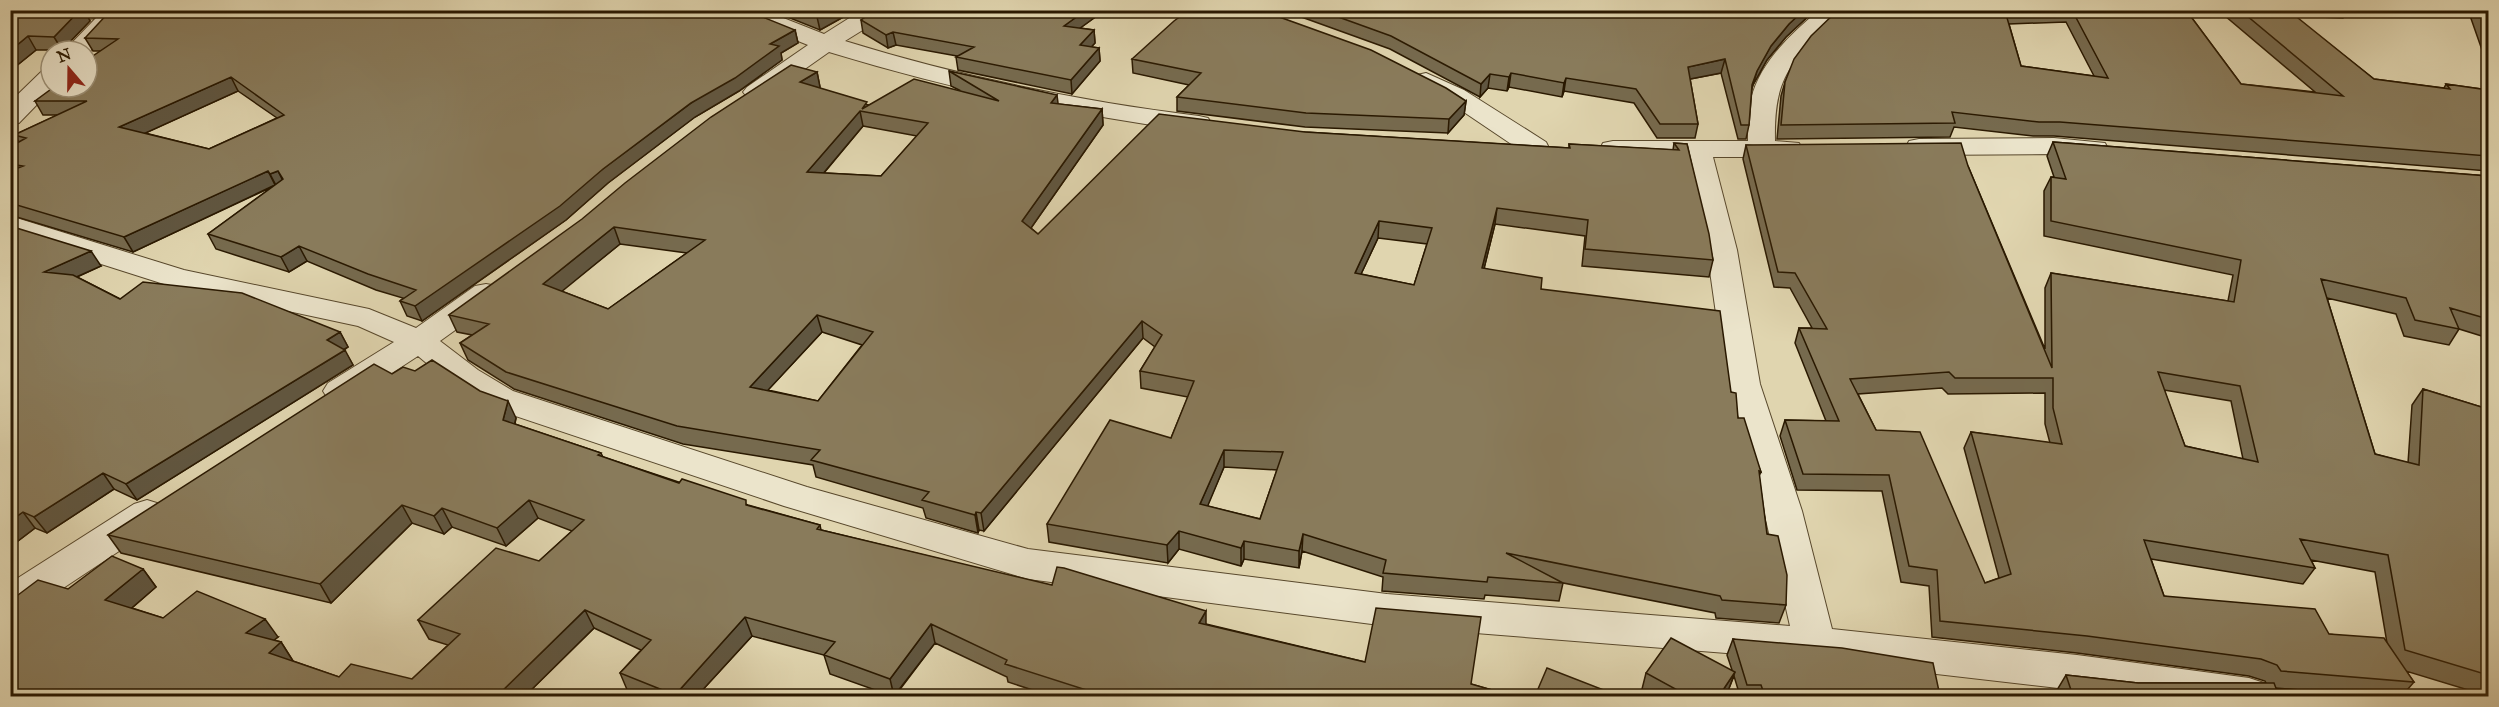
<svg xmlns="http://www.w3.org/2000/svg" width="2499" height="707" font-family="'IM FELL Great Primer',serif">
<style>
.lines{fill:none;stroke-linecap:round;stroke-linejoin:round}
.minor-casing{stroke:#58482c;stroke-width:2}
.minor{fill:#ebe4cb;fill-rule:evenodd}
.wall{fill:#766a4e;stroke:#2a1901;stroke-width:1.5;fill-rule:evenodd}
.shaded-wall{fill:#605640;stroke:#2a1901;stroke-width:1.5}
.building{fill:#897b5b;stroke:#2a1901;stroke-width:1.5;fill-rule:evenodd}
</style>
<rect width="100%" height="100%" fill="#e0d5af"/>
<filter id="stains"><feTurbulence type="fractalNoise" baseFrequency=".00333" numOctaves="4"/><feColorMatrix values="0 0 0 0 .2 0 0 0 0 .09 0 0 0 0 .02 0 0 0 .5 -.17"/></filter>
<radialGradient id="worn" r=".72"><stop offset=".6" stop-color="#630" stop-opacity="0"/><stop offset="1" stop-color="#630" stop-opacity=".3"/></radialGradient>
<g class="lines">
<g class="minor-casing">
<path id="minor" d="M47,10h81l-41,44v-3h-23l32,-33 -86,11v-14z
M730,10h33l61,24 38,-24h28l-3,5 -42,26c116,36 234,60 354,75l9,2 4,6 -4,6 -9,2c-126,-17 -249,-43 -370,-80l-64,45 -9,3 -9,-3 -4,-5 4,-5 61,-42 -75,-30z
M1819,10h25c-7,11 -18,18 -27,26 -35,34 -43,57 -42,105l24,2 3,6 -3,6 -10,2h-76l24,93 23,134 42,127 30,118 245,26 172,23 15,5 6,13h-142l-313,-36 -428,-34 -359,-47 -244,-73 -295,-99 -35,-21 -36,-30 -66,43 -12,3 -12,-3 -5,-8 5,-8 66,-41 -36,-16 -191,-41 -157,-50v-19l174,54 185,39 47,19 59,-42 11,-2 11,2 5,7 -5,7 -57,41 38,29 35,21 294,96 221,62 359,45 403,32 -26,-115 -38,-127 -19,-134 -22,-93h-72l-10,-2 -3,-6 3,-6 10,-2h135c0,-14 -1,-29 3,-42 9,-37 40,-65 68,-89z
M51,69v18h3l-35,36 -9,2v-23l32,-31z
M1426,73l38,17 82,52 3,6 -3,6 -10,2 -10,-2 -80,-54 -29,-15 -3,-5 3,-5z
M2054,138l51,5 3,6 -3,6 -10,2 -41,-3 -135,1 -10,-2 -3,-6 3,-6 10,-2z
M147,500l13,4 6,10 -6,10 -136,90 -14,4v-35l124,-79z"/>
</g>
<use href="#minor" class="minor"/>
</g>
<path class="wall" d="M64,10h20l6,11 -28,29h-26l-26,21v-54z
M770,10h86l-36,20z
M876,10h229l-25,18 14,2 1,13 -4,4 8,1 1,13 -28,33 -114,-24 -2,-13 1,-1 -61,-11 -8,3 -25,-15 -2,-13z
M1282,10h533l-29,27 -19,23 -14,25 -1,3 -3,37 -3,14h-8l-17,-66 -31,6 8,45 -3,14h-38l-23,-35 -70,-12 -2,6 -53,-10 -2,4 -19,-3 -8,9 -90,-48z
M1838,10h348l55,74 74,8 -97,-82h129l-4,8 -49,-2 80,63 70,9 2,-4 42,6v81l-434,-35h-21l-79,-9 -4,10 -173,2 4,-43 4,-14zM2066,22l28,54 -73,-10 -12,-42z
M2468,10h20v57z
M795,30l3,13 -17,10 1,7 -43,31 -44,26 -87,66 -42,37 -144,101 -15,-5 -7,-15 3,-3 -27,-8 -69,-29 -18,11 -73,-23 -8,-15 66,-48 -141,66 -123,-37v-68l9,-5 -5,-7 44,-20h-15l-8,-14 52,-14 13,-36h-7l-8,-13zM238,91l39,27 -68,31 -64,-16z
M1132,59l334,42 -2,14 -16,18 -143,-6 -128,-16v-14l12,-12 -56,-12z
M949,71l109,33 44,5 1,16 -72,103 7,6 267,-102 264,16v-4l104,6 1,-7 13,1 26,116 -4,17 -127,-11 3,-30 -90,-12 -11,44 57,21 190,103 7,26 23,54 -2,4 8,58 19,71 -7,18 -63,-5 -1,-5 -152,-30 -4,18 -74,-6 -1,4 -102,-8 1,-14 -81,-26 -3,17 -55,-9 -3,7 -62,-17 -11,14 -119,-21 -2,-18 124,-86 17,-41 -47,-9 -1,-17 15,-24 -12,-9 -159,193 -5,-1 -1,3 -52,-15 -3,-10 -107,-31 -3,-12 -130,-21 -169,-55 -46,-29 -8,-17 12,-8 -15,-3 -8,-17 368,-243 3,15 -2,1 50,17 91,-15 -8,-4zM863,126l54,10 -36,40 -57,-3zM1378,238l49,6 -13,41 -53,-11zM620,244l67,9 -79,56 -47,-18zM822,332l40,13 -44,56 -50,-11zM1224,467l53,3 -17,49 -53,-13z
M2053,142l435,34v162l-29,-9 -10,16 -45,-9 -8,-22 -69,-16 48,156 33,9 4,-58 11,-16 65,20v287l-82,-25 8,11 -12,14h-29l-97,-8 3,8h-220l-2,-6 9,-15 72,8h128l-1,-2 -16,-5 -172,-23 -145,-16 -3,-51 -28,-4 -19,-91 -85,-1 -17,-54 5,-16 41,1 -31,-78 4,-15h13l-22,-40 -16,-1 -31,-128 3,-14 222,21 77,183v-61l6,-15 177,28 5,-26 -189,-39v-45l7,-14h3l-7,-21zM1942,388l6,6 97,-1v31l5,19 -79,-11 -7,16 35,130 -14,5 -109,-153 -18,-36zM2164,390l67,11 12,58 -58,-13zM2151,559l152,25 12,-16 -4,-8 64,12 12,71 -58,-9 -165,-38z
M10,226l91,40 -24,11 43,22 220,33 8,15 -4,3 9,15 -216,135 -23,-11 -67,44 -12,-5 -25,19v-160h1z
M392,374l124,44 -1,6 86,29 2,4 145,48 72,20 1,5 385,94 159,38 106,22 21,6 -1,6h-440l-43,-14 -1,-5 -72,-34 -40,53h-3l-62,-22 -6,-19 -72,-19 -55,60h-57l-12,-4 -8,-19 21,-23 -47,-22 -69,68h-515l58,-107 75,-20 13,18 -24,21 31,10 115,19 -5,3 8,2 12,19 46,16 73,2 36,-34 -19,-6 -11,-19 121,-59 33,-30 -34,-13 -32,28 -54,-19 -8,7 -32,-11 -81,80 -210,-50 -13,-18z
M1733,639l207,57h-200l-6,-20 -6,15 -3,5h-78l-6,-3 5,-20 86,-3 -5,-15z"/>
<path class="shaded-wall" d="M10,10h17l-17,3z
M80,10h4l6,11 -28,29 -8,-13z
M830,10h26l-36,20 -3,-13z
M1086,10h19l-40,29 -1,-13z
M1804,10h11l-29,27 -19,23 -14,25 -4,13 8,-27 14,-25 18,-22z
M795,30l3,13 -17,10 1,7 -43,31 -44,26 -87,66 -42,37 -144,101 -7,-15 188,-137 167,-125z
M1094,30l1,13 -14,15 -1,-13z
M893,32l3,13 -8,3 -2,-13z
M28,36l8,14 -26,21v-20z
M1099,48l1,13 -28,33 -1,-14z
M1725,59l-4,14 -36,7 3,-13z
M817,72l3,15 -17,10 -3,-15z
M1511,73l-2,14 -2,4 2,-14z
M1490,74l-2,14 -8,9 1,-13z
M231,77l7,14 -110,50 -9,-14z
M1566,78l-2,13 -2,6 2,-14z
M1057,95l2,16 -8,-8z
M1466,101l-2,14 -16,18 1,-14z
M1102,109l1,16 -79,113 -2,-17z
M860,111l3,15 -52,62 -4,-16z
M268,171l7,14 -142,67 -9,-15z
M278,171l7,14 -7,4 -8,-15z
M1497,208l-2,16 -15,61 2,-17z
M1379,221l-1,17 -24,51 1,-16z
M614,227l6,17 -70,57 -7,-17z
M299,246l8,15 -18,11 -8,-15z
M91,251l10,15 -47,21 -10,-15z
M817,315l5,17 -67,72 -5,-17z
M1142,321l1,17 -159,193 -3,-18z
M340,332l8,15 -13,8 -8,-15z
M345,350l8,15 -216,135 -11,-16z
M508,401l8,17 -5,20 -8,-18z
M1224,450v17l-23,55 -1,-18z
M103,473l11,16 -67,44 -13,-16z
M529,500l9,18 -32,28 -9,-18z
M402,505l10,18 -81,80 -11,-19z
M442,508l10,19 -8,7 -10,-18z
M23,512l12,16 -25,19v-26z
M976,512l3,18 -1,3 -3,-18z
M1179,531v18l-11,14 -1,-18z
M1303,534l-1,17 -3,17v-17z
M1244,541v18l-3,7v-18z
M143,569l13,18 -36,31 -15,-18z
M585,610l9,18 -69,68h-28z
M1206,611v18l-7,-6z
M745,617l7,19 -55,60h-22v-1z
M265,619l13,18 -19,15 -13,-19z
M931,624l4,19 -41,53 -4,-17z
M281,642l12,19 -11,11 -13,-19z
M1735,672l-7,19 -3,5h-6z"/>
<path class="building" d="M64,10h16l-26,27 -26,-1 -18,15v-34z
M111,10h634l50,20 -25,14 9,2 -44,32 -44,25 -88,66 -43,37 -145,100 -15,-5 16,-11 -48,-16 -69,-28 -18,11 -73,-23 75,-55 -5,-8 -8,3 -2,-3 -144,66 -114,-34v-32l13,-5 -13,-2v-17l16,-9 -12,-3 73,-34h-52l19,-14h33v-27l31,-21 -33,-1zM231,77l53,38 -75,34 -90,-22z
M801,10h29l-13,7z
M876,10h210l-22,16 30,4 -14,15 19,3 -28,32 -115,-23 18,-10 -81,-15 -7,3 -25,-15z
M1189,10h71l111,40 75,38 20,13 -17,18 -143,-6 -129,-16 24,-24 -69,-14 42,-38z
M1319,10h485l-15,14 -18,22 -14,25 -5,14 -3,40h-8l-16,-66 -37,8 10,57h-38l-24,-35 -70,-11 -2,5 -53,-10 -2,4 -19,-3 -9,10 -90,-48z
M1838,10h181l-14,1 16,55 87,12 -36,-68h114l55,74 102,12 -103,-86h48l86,69 76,10 -4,-5 42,6v66l-428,-34h-21l-87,-10 3,11 -174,2 4,-43 9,-23 17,-23z
M2481,10h7v21z
M791,65l26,7 -17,10 67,20 -5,7 52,-30 85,22 -50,-30 108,24 -6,8 51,6 -80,112 16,13 121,-120 146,18 265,16 -1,-4 110,6 -5,-7 13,1 22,90 4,26 -128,-11 3,-29 -91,-12 -15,60 60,10 -1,11 179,22 11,81 5,1 2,25h6l17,54 -2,-1 8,63 11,2 9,39 -1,30 -64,-5 -2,-4 -214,-43 57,30 -75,-6 -1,5 -104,-9 3,-13 -83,-26 -4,17 -55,-10 -3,7 -62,-17 -12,14 -120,-21 63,-104 61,18 23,-57 -54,-10 22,-36 -20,-14 -161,192 -5,-1 -1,3 -53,-15 7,-8 -118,-32 9,-10 -143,-24 -171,-54 -46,-29 29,-19 -40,-9 133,-96 43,-36 86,-66zM860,111l68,12 -47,53 -74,-4zM1379,221l53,7 -18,57 -59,-12zM614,227l91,13 -97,69 -65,-25zM817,315l56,17 -55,69 -68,-14zM1224,450l59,2 -23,67 -60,-15z
M2053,142l435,34v143l-38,-11 9,21 -44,-9 -9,-22 -85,-19 54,175 44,11 4,-76 65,20v154l-2,-1 2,7v106l-83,-25 -17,-95 -88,-16 15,29 -171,-28 20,56 151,13 14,25 55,4 30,44 -133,-11 -4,-6 -16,-6 -174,-23 -147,-15 -3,-51 -28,-4 -20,-91 -86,-1 -18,-54 54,1 -40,-93 28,1 -32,-56 -17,-1 -32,-127 215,-2 7,23 84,202 -1,-95 183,29 7,-42 -190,-39v-44l15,2zM1949,372l6,6h98v30l9,36 -91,-12 40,142 -26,9 -65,-151 -44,-2 -26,-51zM2158,372l82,14 18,76 -73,-16z
M10,226l81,25 -47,21 29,3 47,24 23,-17 99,11 98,39 -13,8 18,10 -219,134 -23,-11 -69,44 -11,-5 -13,9v-134h1l-1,-2z
M432,360l48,31 28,10 -5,19 98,33 -3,2 81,28 3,-4 64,21v5l74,20 -3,4 235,56 5,-18 7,1 142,43 -7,12 166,39 11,-54 105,9 -10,67 21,6 -2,6h-385l-100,-32 2,-4 -76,-36 -41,55 -66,-24 11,-13 -90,-25 -70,78 -55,-22 31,-33 -66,-30 -88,86h-487v-95l28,-21 30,9 44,-33 31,13 -38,31 58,18 34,-27 68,28 -19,14 35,9 -12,11 70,24 12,-13 61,15 48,-45 -42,-14 78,-72 43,13 45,-41 -55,-20 -32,28 -55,-20 -8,8 -32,-11 -82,79 -212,-49 266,-171 18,10 11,-7 12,4z
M1671,638l64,34 -16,24h-40l2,-4 -35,-19z
M1733,639l109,9 91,15 7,33h-175l-4,-11h-14z
M1547,668l67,26 -2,2h-77z
M2066,675l72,8h136l5,13h-206z"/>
<rect width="2499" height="707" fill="none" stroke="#e0d5af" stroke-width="36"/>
<rect x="12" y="12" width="2475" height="683" fill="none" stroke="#2a1901" stroke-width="3"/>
<rect x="18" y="18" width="2463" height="671" fill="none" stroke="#2a1901" stroke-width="1.5"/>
<g transform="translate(69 69) rotate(340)"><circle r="28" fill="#ebe4cb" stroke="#9e937a" stroke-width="1.5"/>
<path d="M0-4.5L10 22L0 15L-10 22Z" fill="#8f2418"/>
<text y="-9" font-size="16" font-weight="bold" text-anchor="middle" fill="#2a1901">N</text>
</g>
<rect width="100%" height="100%" filter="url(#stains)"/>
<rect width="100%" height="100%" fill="url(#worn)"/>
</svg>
